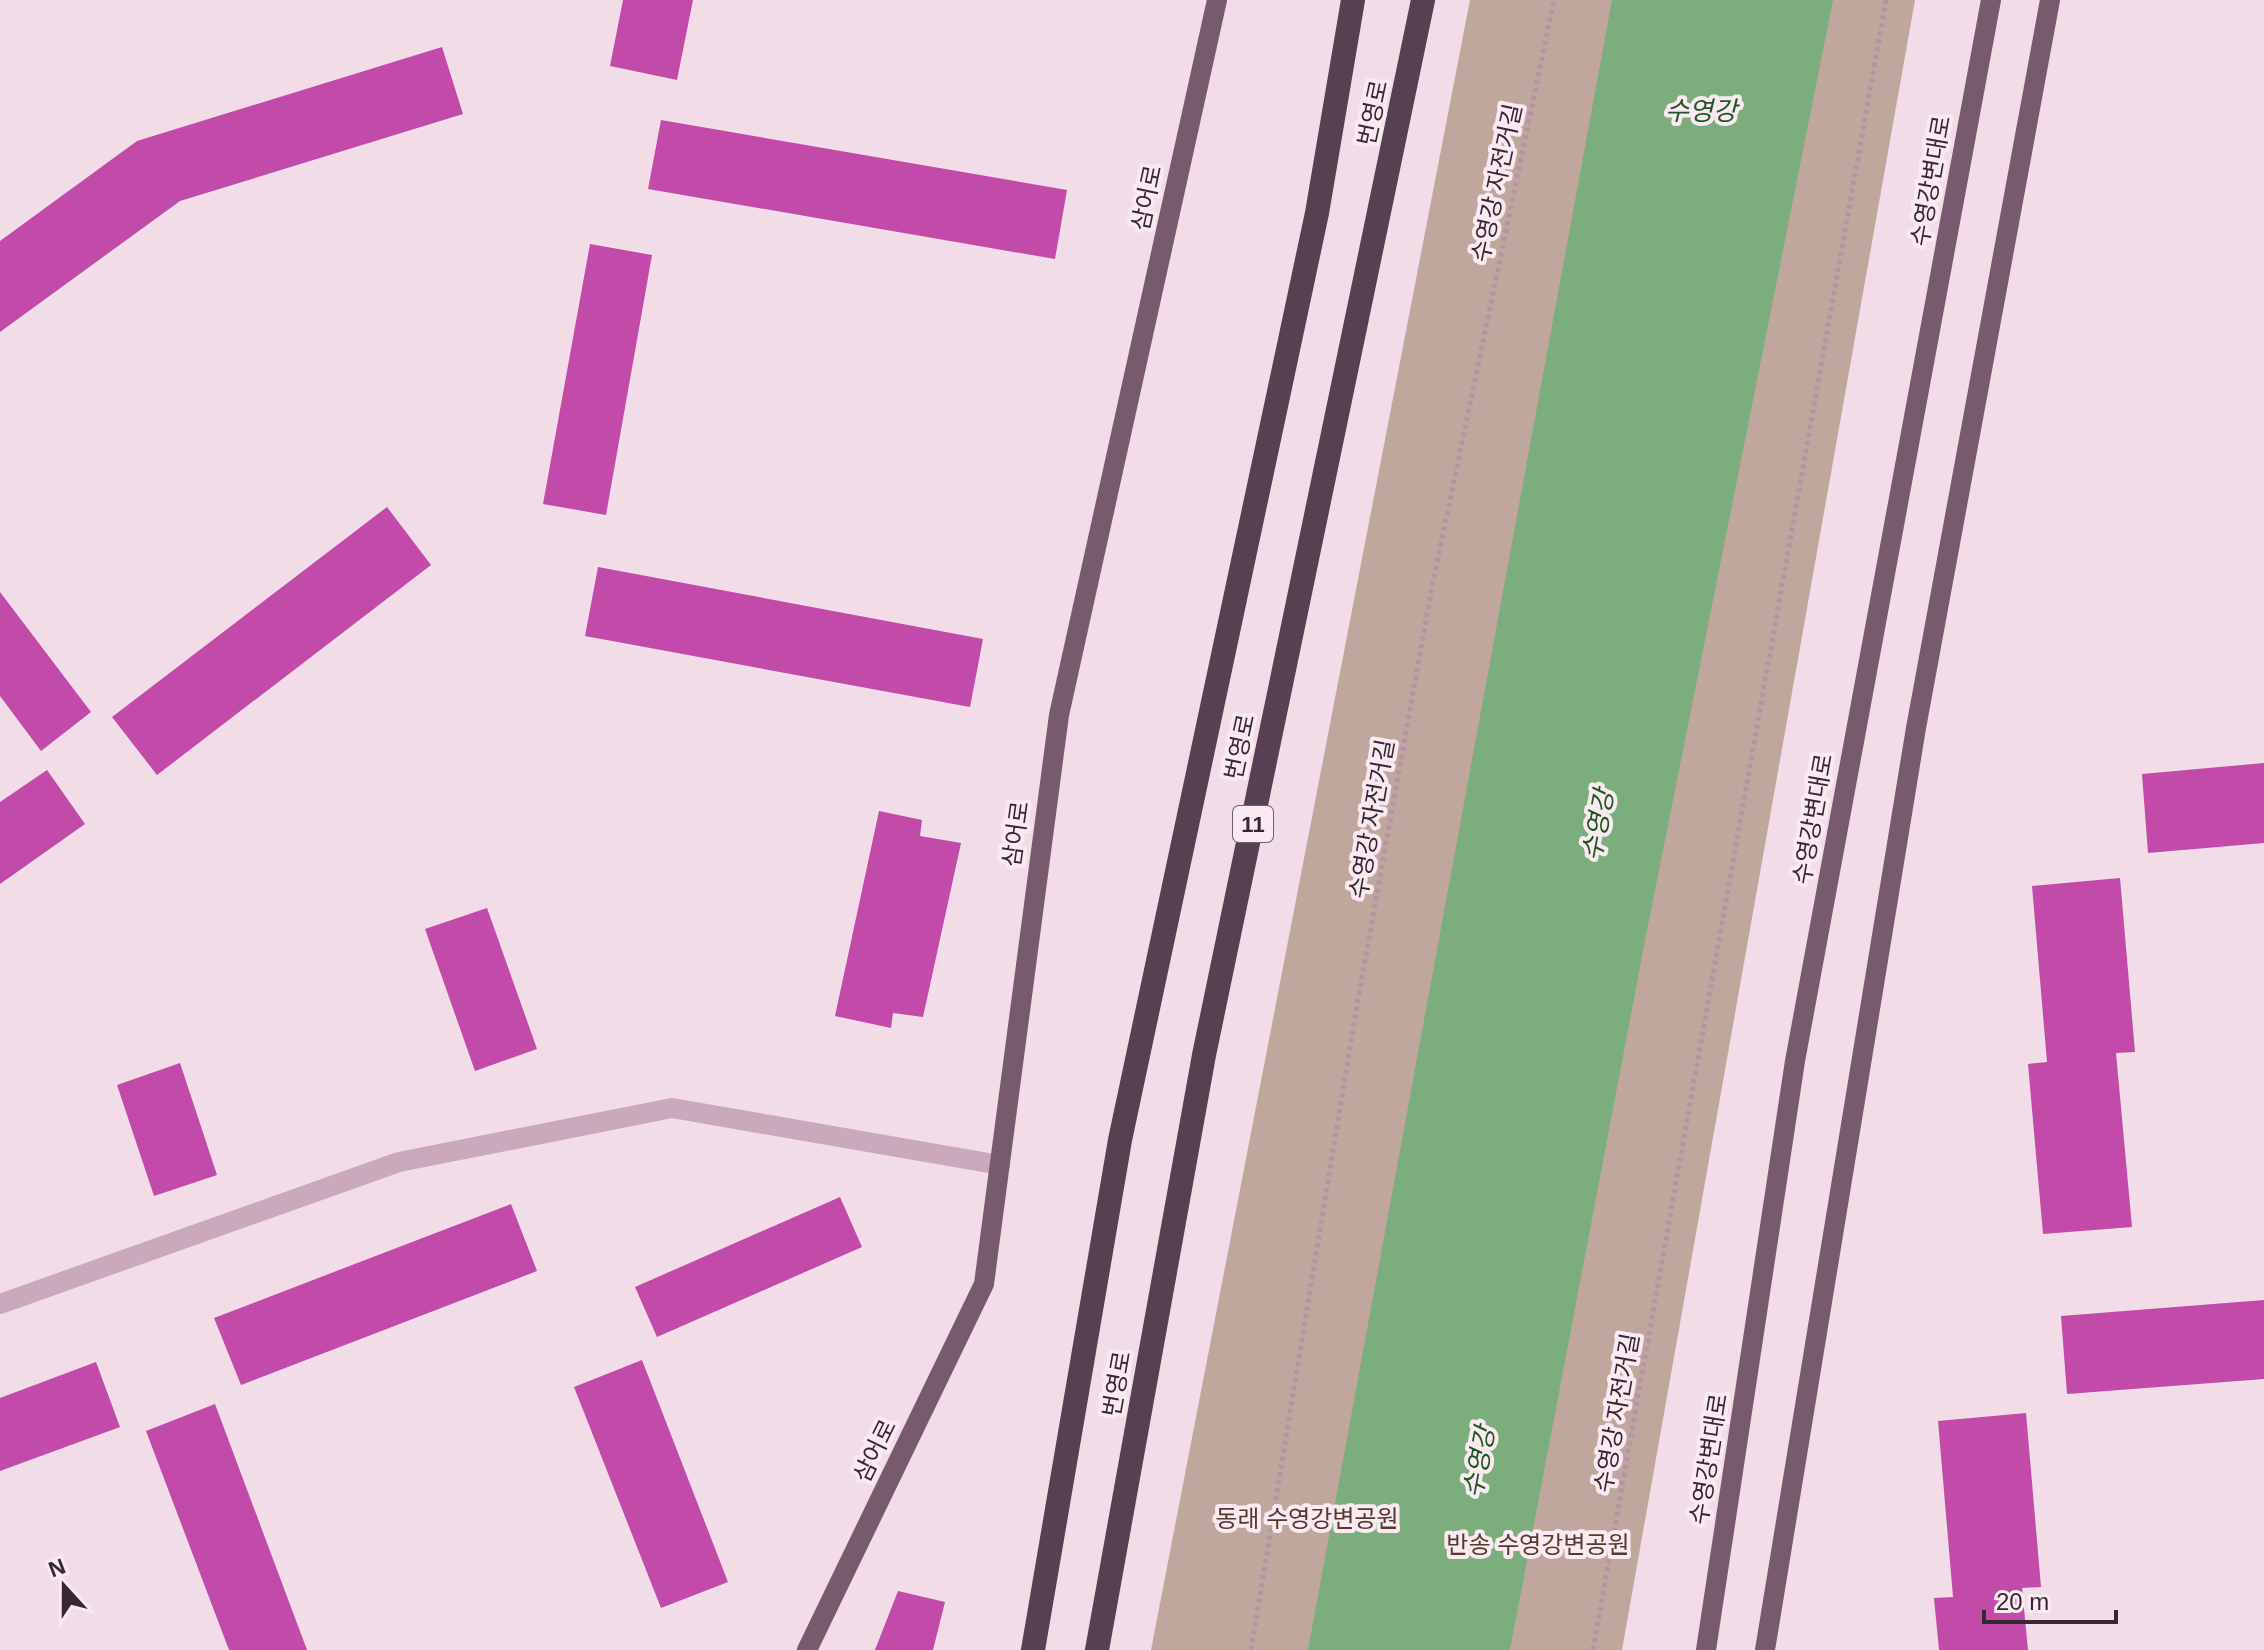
<svg xmlns="http://www.w3.org/2000/svg" width="2264" height="1650" font-family="Helvetica,'Noto Sans KR',sans-serif">
<style>
.green{fill:#c0a79d}
.water{fill:#7cad7c}
.building{fill:#c24aa9}
.lines{fill:none;stroke-linecap:round;stroke-linejoin:round}
.path{stroke:#b593a7;stroke-width:5;stroke-dasharray:4 4;stroke-linecap:butt}
.minor{stroke:#c9a9bb;stroke-width:20}
.major{stroke:#785a6f;stroke-width:20}
.highway{stroke:#574051;stroke-width:24}
.labels{text-anchor:middle;stroke-width:8;stroke-linejoin:round;paint-order:stroke}
.shield{fill:#f9e9f1;stroke:#70626b;stroke-width:2}
.shield-label{font-size:22px;font-weight:bold;fill:#362832}
.street-label{font-size:24px;fill:#362832;stroke:#f9e9f1}
.park-label{font-size:24px;fill:#543a2d;stroke:#f9e9f1}
.water-label{font-size:26px;font-style:italic;fill:#1f5621;stroke:#f9e9f1}
</style>
<rect width="100%" height="100%" fill="#f1dce7"/>
<path class="green" d="M1470,0h445l-293,1650h-471z"/>
<path class="water" d="M1612,0h221l-185,925 -138,725h-202z"/>
<path class="building" d="M623,0h70l-16,80 -67,-14z
M442,47l21,67 -283,87 -180,131v-91l137,-100z
M661,120l406,70 -12,69 -407,-70z
M590,244l62,11 -46,260 -63,-11z
M387,507l44,58 -274,210 -45,-58z
M598,567l385,72 -13,68 -385,-71z
M0,592l91,120 -50,39 -41,-55z
M2264,763v80l-116,10 -6,-79z
M47,770l38,54 -85,60v-82z
M879,811l43,9 -2,16 41,7 -38,174 -30,-4 -2,15 -56,-12z
M2120,878l15,174 -19,1 16,174 -89,7 -15,-170 19,-2 -15,-176z
M487,908l50,141 -62,22 -50,-142z
M180,1063l37,112 -63,21 -37,-111z
M840,1197l22,50 -205,90 -22,-50z
M511,1204l26,67 -296,114 -27,-67z
M2264,1300v79l-197,15 -6,-78z
M642,1360l86,222 -67,26 -87,-221z
M96,1362l24,65 -120,44v-73z
M215,1404l92,246h-78l-83,-219z
M2026,1413l15,174 -19,1 6,62h-89l-5,-52 19,-1 -15,-176z
M898,1591l47,11 -12,48h-58z"/>
<g class="lines">
<path class="path" d="M1251,1650l106,-645 75,-418 122,-587
M1593,1650l293,-1650"/>
<path class="minor" d="M0,1304l399,-142 273,-54 328,57"/>
<path class="major" d="M807,1650l177,-366 75,-569 158,-715
M1706,1650l89,-589 196,-1061
M1765,1650l151,-922 134,-728"/>
<path class="highway" d="M1033,1650l87,-510 197,-927 36,-213
M1097,1650l107,-595 219,-1055"/>
</g>
<g class="labels">
<rect class="shield" x="1233" y="806" width="40" height="36" rx="6"/>
<g class="shield-label">
<text x="1253" y="832">11</text>
</g>
<g class="street-label">
<text transform="translate(1373 113) rotate(-78)" y="8">번영로</text>
<text transform="translate(1931 181) rotate(-80)" y="8">수영강변대로</text>
<text transform="translate(1497 183) rotate(-78)" y="8">수영강 자전거길</text>
<text transform="translate(1147 198) rotate(-78)" y="8">삼어로</text>
<text transform="translate(1240 747) rotate(-78)" y="8">번영로</text>
<text transform="translate(1372 819) rotate(-80)" y="8">수영강 자전거길</text>
<text transform="translate(1813 819) rotate(-80)" y="8">수영강변대로</text>
<text transform="translate(1016 834) rotate(-82)" y="8">삼어로</text>
<text transform="translate(1117 1384) rotate(-80)" y="8">번영로</text>
<text transform="translate(1617 1413) rotate(-80)" y="8">수영강 자전거길</text>
<text transform="translate(875 1451) rotate(-64)" y="8">삼어로</text>
<text transform="translate(1709 1459) rotate(-81)" y="8">수영강변대로</text>
</g>
<g class="park-label">
<text x="1307" y="1527">동래 수영강변공원</text>
<text x="1538" y="1553">반송 수영강변공원</text>
</g>
<g class="water-label">
<text x="1701" y="120">수영강</text>
<text transform="translate(1598 825) rotate(-79)" y="9">수영강</text>
<text transform="translate(1479 1462) rotate(-79)" y="9">수영강</text>
</g>
</g>
<g transform="translate(64 1586) rotate(339)" stroke="#f9e9f1" stroke-width="6" paint-order="stroke">
<path d="M0-6L14 30L0 20L-14 30Z" fill="#362832"/>
<text y="-12" font-size="22" font-weight="bold" text-anchor="middle" fill="#362832">N</text>
</g>
<path d="M1984 1610v12h132v-12" fill="none" stroke="#362832" stroke-width="4"/>
<text x="1996" y="1610" font-size="24" fill="#362832" stroke="#f9e9f1" stroke-width="6" paint-order="stroke">20 m</text>
</svg>
